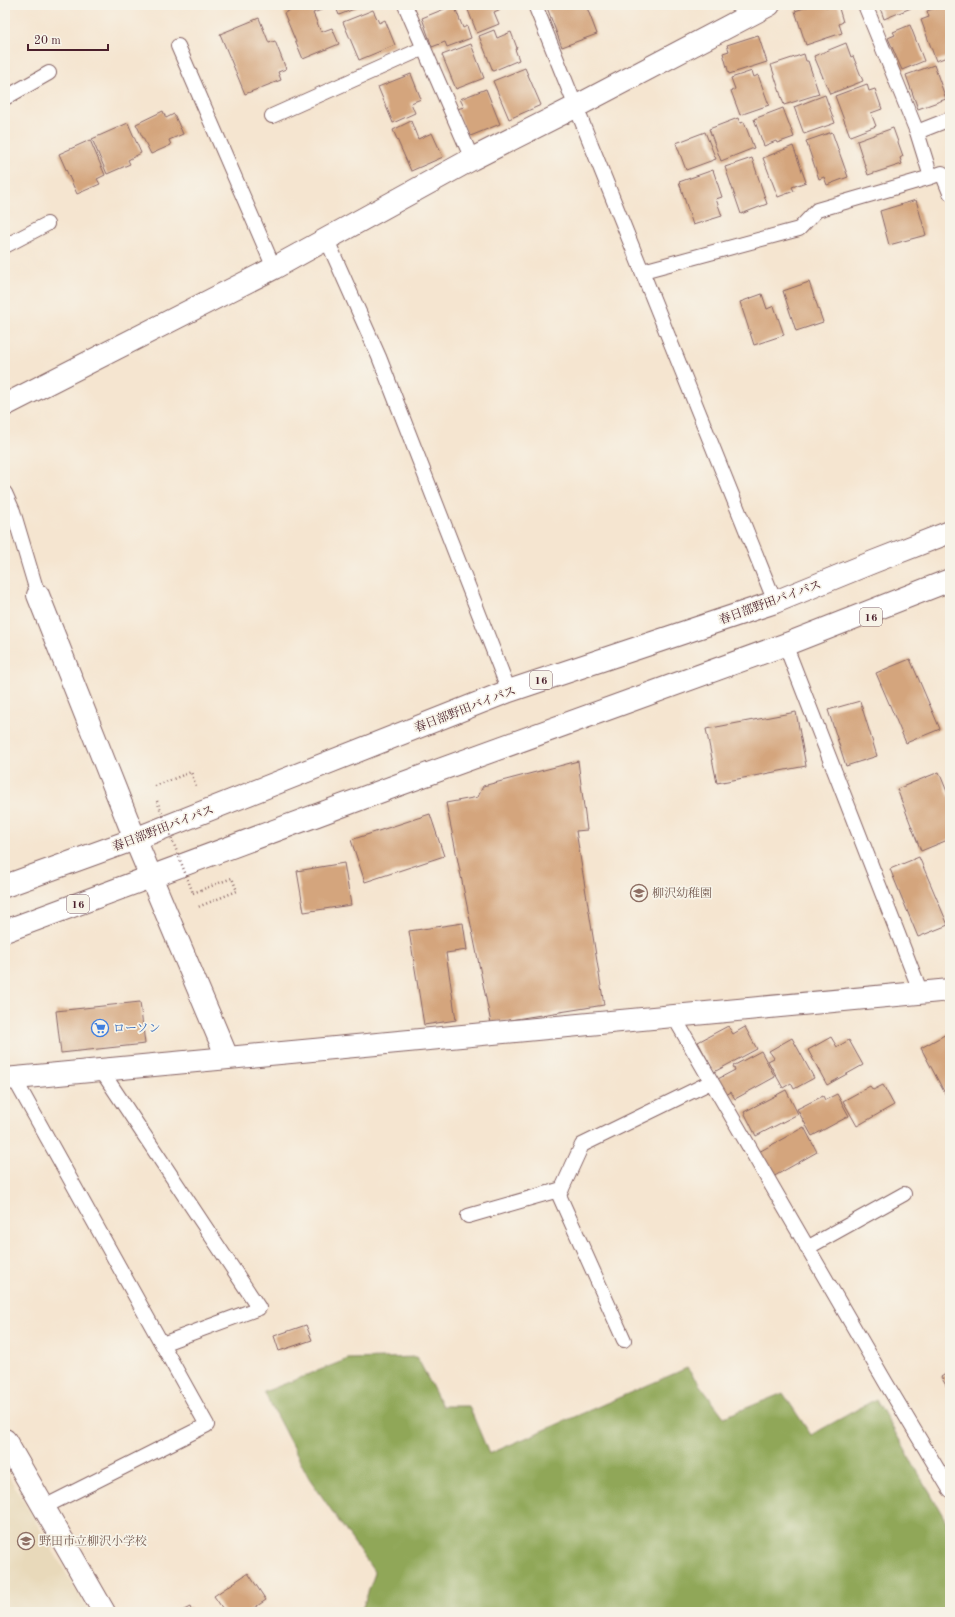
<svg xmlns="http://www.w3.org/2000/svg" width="955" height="1617" font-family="'Old Standard TT','Noto Serif JP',serif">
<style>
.built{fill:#e8d9ba}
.forest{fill:#90a759;stroke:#6d6342}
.building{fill:#d4a57d}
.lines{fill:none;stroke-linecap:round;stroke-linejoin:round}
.lane-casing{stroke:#866465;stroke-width:16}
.street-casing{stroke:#866465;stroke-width:24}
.secondary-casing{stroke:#866465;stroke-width:24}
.highway-casing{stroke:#866465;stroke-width:24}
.path{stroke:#866465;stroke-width:2.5;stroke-dasharray:1 3;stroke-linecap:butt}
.lane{stroke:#fff;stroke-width:14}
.street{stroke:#fff;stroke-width:22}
.secondary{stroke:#fff;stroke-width:22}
.highway{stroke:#fff;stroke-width:22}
.path-bridge{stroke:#866465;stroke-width:2.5;stroke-dasharray:1 3;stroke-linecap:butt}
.labels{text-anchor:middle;stroke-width:3.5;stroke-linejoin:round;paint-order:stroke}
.shield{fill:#f7f3e8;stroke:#7e5f64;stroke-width:1}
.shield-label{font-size:11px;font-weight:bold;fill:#4a1f2b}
.street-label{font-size:12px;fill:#4a1f2b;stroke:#f7f3e8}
.education-label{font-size:12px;fill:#785e54;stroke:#f7f3e8;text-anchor:start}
.shop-label{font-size:12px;fill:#366cbe;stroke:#f7f3e8;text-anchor:start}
</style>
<rect width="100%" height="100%" fill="#f7f3e8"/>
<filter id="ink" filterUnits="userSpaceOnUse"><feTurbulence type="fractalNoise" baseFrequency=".025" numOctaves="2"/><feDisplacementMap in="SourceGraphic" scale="8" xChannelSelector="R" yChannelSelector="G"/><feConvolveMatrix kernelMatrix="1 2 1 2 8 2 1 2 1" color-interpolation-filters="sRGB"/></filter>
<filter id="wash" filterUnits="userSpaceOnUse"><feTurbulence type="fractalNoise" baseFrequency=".012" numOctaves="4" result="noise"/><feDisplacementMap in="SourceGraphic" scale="16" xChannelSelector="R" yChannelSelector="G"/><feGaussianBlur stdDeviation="0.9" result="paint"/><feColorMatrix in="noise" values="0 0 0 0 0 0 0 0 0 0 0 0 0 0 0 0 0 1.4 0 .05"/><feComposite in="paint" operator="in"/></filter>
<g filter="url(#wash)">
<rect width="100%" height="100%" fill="#f5e5d0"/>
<path class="built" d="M5,1470l84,142h-84z"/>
<path class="forest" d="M417,1357l25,49h27l20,48 198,-86 37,49 59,-24 28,42 65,-36 74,129v84h-589l14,-39 -66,-95 -45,-86 84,-33z"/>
<g id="blocks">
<path class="building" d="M302,5h21l1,4 -11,4 8,19 11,-4 7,16 -36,15 -19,-46z
M335,5h29l-25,10z
M454,5l9,23 4,-2 4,12 -24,9 -2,-5 -13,5 -10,-29z
M466,5h44l-16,7 5,12 -22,9z
M546,5h40l11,29 -35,13z
M807,5h19v2l12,-2 5,17 -4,2 3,9 -36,12 -11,-34 12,-4z
M879,5h31l1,3 -27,11z
M943,5h3l4,10v41l-14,5 -15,-41 8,-3 -2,-6z
M373,10l6,13 6,-3 10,25 -36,15 -16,-38z
M259,18l10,25 6,-2 11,28 -8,3 3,8 -36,14 -25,-60z
M910,25l14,36 -22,9 -14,-32 7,-3 -2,-3z
M494,30l3,8 14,-6 6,16 -2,1 4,11 -26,11 -14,-35z
M758,35l9,27 -38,12 -6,-21 6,-2 -2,-6z
M846,43l5,14 2,-1 10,25 -33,13 -16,-38z
M471,44l13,34 -28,11 -14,-34z
M804,54l2,7h2l11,33 -35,11 -13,-40z
M934,65l12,34 -28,10 -12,-34z
M525,68l16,37 -32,14 -16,-38z
M752,71l2,6 4,-2 11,30 -29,10 -9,-24 4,-2 -4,-11z
M411,74l10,25 -10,4 4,10 -22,10 -15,-36z
M867,84l2,7 6,-2 7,20 -11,4 5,13 -26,10 -15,-40z
M486,89l14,35 -32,13 -11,-28 7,-2 -4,-8z
M825,95l10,28 -31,11 -10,-27z
M783,108l11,29 -17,6 -1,-2 -12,5 -10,-27z
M163,111l3,7 8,-4 9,20 -14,6 2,5 -20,9 -15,-30z
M738,118l2,5 4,-1 10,26 -33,13 -12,-32z
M411,121l7,18 14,-6 11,24 -32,14 -18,-41z
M128,123l13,30 -13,7 2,4 -23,10 -15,-35z
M893,128l10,28 -3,2 2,6 -34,11 -11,-34z
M705,132l11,27 -30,11 -10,-27z
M832,132l16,45 -21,8 -3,-8 -5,2 -13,-38z
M90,140l15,35 -8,4 3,5 -23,10 -18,-40z
M793,146l13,36 -14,5 2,4 -16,6 -15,-39z
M752,158l15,46 -26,10 -16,-47z
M713,170l9,27 -6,2 6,17 -29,9 -14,-43z
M916,200l10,35 -37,10 -9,-34z
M809,282l14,40 -27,9 -13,-40z
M762,294l5,15 7,-3 10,29 -30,10 -14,-43z
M910,659l30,70 -34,14 -30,-70z
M860,701l17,55 -31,10 -18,-56z
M796,712l10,54 -89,17 -11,-54z
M578,761l9,69 -11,1 28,174 -113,18 -45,-220 32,-6 5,-11z
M939,772l11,27v40l-29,12 -24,-62z
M430,814l14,42 -79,26 -14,-42z
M919,857l29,68 -30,12 -28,-68z
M344,863l7,42 -47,7 -7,-41z
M463,923l4,27 -21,3 10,67 -32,5 -15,-94z
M140,1002l5,42 -84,9 -5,-42z
M728,1026l5,8 12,-7 12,22 -43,23 -16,-30z
M950,1032v71l-29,-55z
M831,1037l6,10 12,-7 14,25 -36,20 -19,-35z
M792,1038l22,40 -20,11 -3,-6 -8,5 -15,-27 6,-3 -5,-7z
M761,1051l14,26 -40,22 -4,-7 -7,4 -8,-16 19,-10 -2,-4z
M883,1085l11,20 -37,21 -14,-25 27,-15 3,4z
M786,1090l12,24 -42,22 -12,-24z
M837,1094l12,22 -37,20 -15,-27 26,-13 2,4z
M804,1127l13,25 -46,26 -14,-25z
M306,1325l6,15 -33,11 -5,-15z
M950,1371v21l-9,-15z
M248,1573l18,27 -18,12h-23l-11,-16z
M190,1607l2,5h-12z"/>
</g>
</g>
<g filter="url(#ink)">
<use href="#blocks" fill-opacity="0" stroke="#866465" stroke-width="1"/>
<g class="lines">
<g class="lane-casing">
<path id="lane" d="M405,5l67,154
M535,5l240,597
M178,46l96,222
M5,98l44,-25
M272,116l152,-68
M917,132l33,-13
M931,177l11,-4 8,20
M327,240l52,117 130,334
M5,246l42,-22
M643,271l156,-42 18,-19 114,-33 -14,-45 -52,-127
M5,493l8,18 25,84
M785,644l136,349
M674,1017l212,366 64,107
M101,1070l158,238 -97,36
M14,1078l193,347 -163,82
M468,1216l94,-27
M807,1248l97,-54
M624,1340l-65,-145 23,-50 129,-63"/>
</g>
<g class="street-casing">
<path id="street" d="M5,405l269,-137 198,-109 103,-52 194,-102
M38,595l97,244 92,218
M5,1440l99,172"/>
</g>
<g class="secondary-casing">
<path id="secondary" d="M5,1079l945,-89"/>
</g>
<g class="highway-casing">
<path id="highway" d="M5,886l130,-47 374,-148 266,-89 98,-40 77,-30
M5,931l393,-146 394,-143 158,-62"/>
</g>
<path class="path" d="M155,786l36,-14 5,14 -2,1
M193,893l39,-15 5,13 -39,16"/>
<use href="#lane" class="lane"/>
<use href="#street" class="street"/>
<use href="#secondary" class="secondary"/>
<use href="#highway" class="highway"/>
<path class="path-bridge" d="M157,801l36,92"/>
</g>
</g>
<defs>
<g id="school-ring" transform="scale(0.9)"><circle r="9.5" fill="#f7f3e8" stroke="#8d6e63" stroke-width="1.5"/><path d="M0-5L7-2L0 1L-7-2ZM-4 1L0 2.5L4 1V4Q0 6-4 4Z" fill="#8d6e63"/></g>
<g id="supermarket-ring" transform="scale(0.9)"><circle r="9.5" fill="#f7f3e8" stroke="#3f7fe0" stroke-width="1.5"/><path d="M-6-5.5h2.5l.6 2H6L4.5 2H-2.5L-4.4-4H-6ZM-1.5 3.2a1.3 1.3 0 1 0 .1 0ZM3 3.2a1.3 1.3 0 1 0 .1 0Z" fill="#3f7fe0"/></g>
</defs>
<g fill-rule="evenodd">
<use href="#school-ring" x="639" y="893"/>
<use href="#supermarket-ring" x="100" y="1028"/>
<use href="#school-ring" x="26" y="1541"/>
</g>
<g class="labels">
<g class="shield">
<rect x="860" y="608" width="22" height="18" rx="3"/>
<rect x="530" y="671" width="22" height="18" rx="3"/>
<rect x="67" y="895" width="22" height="18" rx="3"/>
</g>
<g class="shield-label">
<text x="871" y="621">16</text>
<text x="541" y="684">16</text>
<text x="78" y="908">16</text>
</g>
<g class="street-label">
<text transform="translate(770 602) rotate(-20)" y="4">春日部野田バイパス</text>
<text transform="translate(465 709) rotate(-21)" y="4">春日部野田バイパス</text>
<text transform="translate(163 828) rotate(-21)" y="4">春日部野田バイパス</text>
</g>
<g class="education-label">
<text x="652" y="897">柳沢幼稚園</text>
<text x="39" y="1545">野田市立柳沢小学校</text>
</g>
<g class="shop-label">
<text x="113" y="1032">ローソン</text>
</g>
</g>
<rect width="955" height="1617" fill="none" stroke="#f7f3e8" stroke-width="20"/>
<path d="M28 44v6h80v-6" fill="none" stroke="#4a1f2b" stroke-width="2"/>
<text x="34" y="44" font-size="12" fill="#4a1f2b" stroke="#f7f3e8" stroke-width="3" paint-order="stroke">20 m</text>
</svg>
